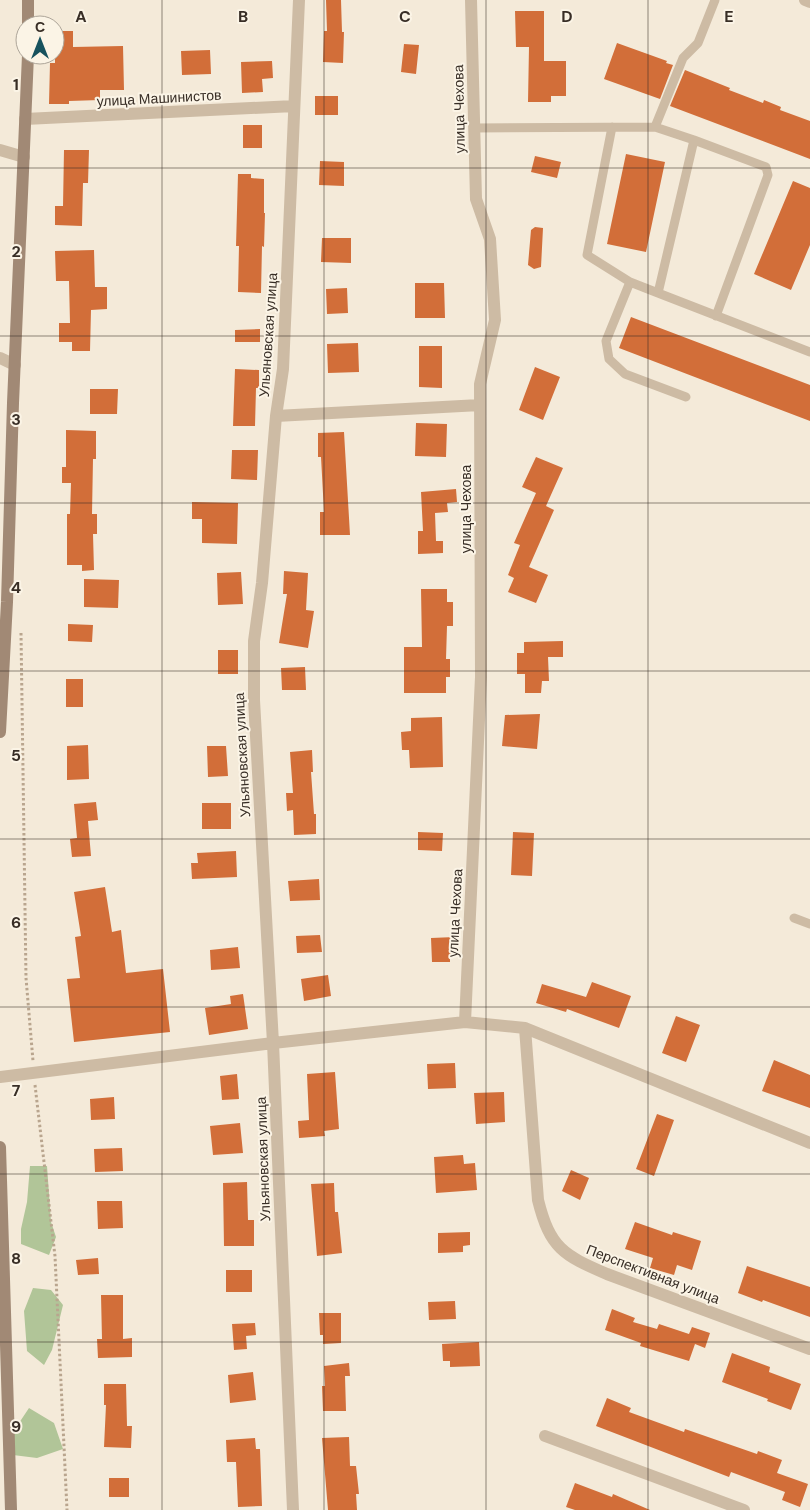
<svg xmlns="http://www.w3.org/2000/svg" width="810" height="1510" font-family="'DM Sans',sans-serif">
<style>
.green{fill:#b1c598}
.building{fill:#d26e39}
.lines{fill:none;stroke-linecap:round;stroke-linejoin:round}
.path{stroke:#b9a58e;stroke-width:3;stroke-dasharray:2.5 2.5;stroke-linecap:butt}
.lane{stroke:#cdbba4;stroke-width:9}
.street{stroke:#cdbba4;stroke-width:12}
.secondary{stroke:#a18975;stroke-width:12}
.grid{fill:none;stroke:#382e26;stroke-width:1;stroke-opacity:0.55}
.labels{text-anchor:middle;stroke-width:4;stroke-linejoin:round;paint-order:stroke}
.street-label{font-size:14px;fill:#382e26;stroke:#fbf4e6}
.grid-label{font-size:16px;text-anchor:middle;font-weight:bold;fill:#382e26;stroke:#fbf4e6;stroke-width:4;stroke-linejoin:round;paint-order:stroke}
</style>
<rect width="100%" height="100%" fill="#f4ead9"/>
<path class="green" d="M30,1166h17l4,56 5,15 -7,18 -28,-11v-15l6,-27z
M33,1288l18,2 12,15 -11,45 -8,15 -17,-14 -3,-40z
M29,1408l25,15 9,26 -26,9 -24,-3 -2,-20z"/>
<path class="building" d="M326,0h15l1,32h2l-1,31 -20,-1 1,-31h3z
M515,11h29v50h22v35h-15v6h-23l1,-55h-13z
M55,31h18v16l50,-1 1,44h-24v10l-31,1v3h-20l1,-41h5z
M617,43l50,18 -1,2 7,2 -13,34 -56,-20z
M404,44l15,1 -3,29 -15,-2z
M210,50l1,24 -29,1 -1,-24z
M272,61l1,17 -11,1 1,13 -21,1 -1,-31z
M685,70l45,18 -1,2 34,13 1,-3 17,7 -1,3 30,11v38l-140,-53z
M315,96h23v19h-23z
M243,125h19v23h-19z
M64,150h25l-1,33h-5l-1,43 -27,-1v-19h8z
M626,154l39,8 -19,90 -39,-8z
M535,156l26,6 -4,16 -26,-6z
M320,161l24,1v24l-25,-1z
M238,174h13v4l13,1v34h1l-1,34 -2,-1 -1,47 -23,-1 1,-46h-3z
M793,181l17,7v57l-19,45 -37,-16z
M535,227l8,1 -2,39 -7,2 -6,-4 3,-35z
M322,238h29v25l-30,-1z
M94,250l1,37h12v22l-16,1 -1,41h-18v-9h-13v-19h11l-1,-42h-13l-1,-30z
M415,283h29l1,35h-30z
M347,288l1,25 -21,1 -1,-25z
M631,317l179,68v36l-191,-73z
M260,329v13h-25v-12z
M358,343l1,29 -31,1 -1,-29z
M419,346h23v42l-23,-1z
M535,367l25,10 -17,43 -24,-10z
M235,369l24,1v18h-3l-1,38h-22z
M90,389h28l-1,25h-27z
M416,423l31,1 -1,33 -31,-1z
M66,430l30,1v28h-3l-1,55h5v20h-4l1,36 -12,1v-6h-15v-51h3l1,-31h-9v-16h4z
M344,432l6,103h-30v-23h4l-3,-55h-3v-24z
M232,450h26l-1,30 -26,-1z
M536,457l27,11 -17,38 8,4 -25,57 19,8 -12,28 -28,-11 6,-14 -6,-3 12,-30 -6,-2 22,-50 -14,-6z
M456,489l1,13 -10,1 1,9 -13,1 1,28h7v12l-25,1v-23h5l-2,-39z
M192,502l46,1 -1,41 -35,-1v-24h-10z
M284,571l24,2 -2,37 8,1 -6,37 -29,-5 8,-49h-4z
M241,572l2,32 -25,1 -1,-32z
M84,579l35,1 -1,28 -34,-1z
M421,589h26v13h6v24h-6l-1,33h4v18h-4v16h-42v-46h18z
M68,624l25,1 -1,17 -24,-1z
M563,641v16h-15l1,24h-7l-1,12h-16v-19h-8v-21h7v-11z
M218,650h20v24h-20z
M305,667l1,23h-24l-1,-22z
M66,679h17v28h-17z
M540,714l-3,35 -35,-3 3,-31z
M442,717l1,50 -33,1 -1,-18h-7l-1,-18 10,-1v-13z
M88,745l1,34 -22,1v-34z
M207,746h19l2,30 -20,1z
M312,750l1,22h-2l3,42h2v20l-22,1 -1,-25 -6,1 -1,-18h7l-3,-41z
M96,802l2,18 -10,1 3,35 -19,1 -2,-18 7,-1 -3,-34z
M202,803h29v26h-29z
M418,832l25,1 -1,18 -24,-1z
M513,832l21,1 -2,43 -21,-1z
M236,851l1,26 -45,2 -1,-16h7l-1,-10z
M319,879l1,21 -30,1 -2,-20z
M105,887l7,45 9,-2 5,43 37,-4 7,63 -96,10 -7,-63 13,-1 -5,-41 6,-1 -7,-44z
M320,935l2,17 -25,1 -1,-17z
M455,937l1,19h-6v6h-18l-1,-24z
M238,947l2,21 -29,2 -1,-20z
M328,975l3,21 -27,5 -3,-22z
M592,982l39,14 -12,32 -52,-19 -1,3 -30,-9 6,-19 44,13z
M243,994l5,35 -39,6 -4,-27 26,-4 -1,-8z
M676,1016l24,9 -14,37 -24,-9z
M774,1060l36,15v33l-48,-17z
M455,1063l1,25 -28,1 -1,-25z
M335,1072l4,57 -15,2 1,5 -26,2 -1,-17 11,-1 -2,-46z
M237,1074l2,25 -17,1 -2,-24z
M504,1092l1,30 -29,2 -2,-31z
M114,1097l1,22 -24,1 -1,-21z
M657,1114l17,6 -20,56 -18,-7z
M240,1123l3,30 -30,2 -3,-29z
M122,1148l1,23 -28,1 -1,-23z
M463,1155l1,9 11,-1 2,27 -41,3 -2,-36z
M571,1170l18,8 -9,22 -18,-9z
M247,1182l1,38h6v26h-30l-1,-63z
M334,1183l1,29h3l4,41 -25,3 -6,-72z
M97,1201h25l1,27 -25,1z
M635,1222l37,13 1,-3 28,9 -9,29 -15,-5 -3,10 -24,-7 3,-10 -28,-9z
M470,1232v13l-7,1v6l-25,1v-20z
M98,1258l1,16 -21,1 -2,-15z
M747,1266l63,21v30l-47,-17 -1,2 -24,-9z
M226,1270h26v22h-26z
M101,1295h22v44l9,-1v19l-34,1 -1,-19h5z
M455,1301l1,18 -27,1 -1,-18z
M612,1309l23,9 -2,4 24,7 2,-5 30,10 3,-7 18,6 -5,15 -10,-4 -6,17 -49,-15 1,-3 -36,-13z
M319,1313h22v30l-18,1v-9h-3z
M255,1323l1,12 -10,1 1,13 -13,1 -2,-26z
M479,1342l1,24 -30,1v-6h-7l-1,-17z
M732,1353l38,14 -1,5 32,12 -10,26 -24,-9 1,-2 -46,-17z
M349,1363l1,13h-5l1,35h-23l-1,-25h3l-1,-20z
M253,1372l3,28 -26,3 -2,-28z
M104,1384h22l1,42h5l-1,22 -27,-1 2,-42h-2z
M607,1398l24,10 -2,4 55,20 1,-3 72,25 1,-3 24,9 -5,13 31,11 -8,23 -18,-7 3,-8 -54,-20 -2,5 -133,-51z
M349,1437l1,29h6l3,28h-3l1,16h-29l-6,-72z
M255,1438l1,11h4l2,57 -24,1 -2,-45h-9l-1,-22z
M109,1478h20v19h-20z
M575,1483l37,14 1,-3 37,16h-75l-9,-3z"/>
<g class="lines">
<path class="path" d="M21,633l5,345 7,83
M35,1085l20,171 12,254"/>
<path class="lane" d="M612,127l-25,128 43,27
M655,127l28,-69 15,-15 17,-43
M474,128l181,-1 39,13 -36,153 152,59
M694,140l72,27 2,8 -52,141
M658,293l-28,-11 -24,59 3,18 16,15 61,23
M794,918l16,6"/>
<path class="street" d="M805,0l5,2
M25,119l269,-13
M0,150l24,7
M0,358l15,7
M276,416l204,-11
M465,1022l16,-345 -1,-293 15,-64 -5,-81 -14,-40 -5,-199
M525,1028l13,172c12,48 25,55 69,74l203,75
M0,1077l273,-34 192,-21 60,6 285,115
M545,1436l199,74
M293,1510l-20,-467 -19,-343v-59l8,-58 14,-167 7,-47 16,-369"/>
<path class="secondary" d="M28,25v-25
M0,732l7,-130 6,-199 15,-348
M0,1147l11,363"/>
</g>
<path class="grid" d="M162,0v1510M324,0v1510M486,0v1510M648,0v1510M0,168h810M0,336h810M0,503h810M0,671h810M0,839h810M0,1007h810M0,1174h810M0,1342h810"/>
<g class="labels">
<g class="street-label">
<text transform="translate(159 98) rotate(-3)" y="5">улица Машинистов</text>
<text transform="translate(459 109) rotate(-91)" y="5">улица Чехова</text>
<text transform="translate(268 335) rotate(-86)" y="5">Ульяновская улица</text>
<text transform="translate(466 509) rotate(-90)" y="5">улица Чехова</text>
<text transform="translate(242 755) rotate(-93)" y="5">Ульяновская улица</text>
<text transform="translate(455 913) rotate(-87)" y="5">улица Чехова</text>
<text transform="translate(263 1159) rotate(-92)" y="5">Ульяновская улица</text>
<text transform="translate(653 1274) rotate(21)" y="5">Перспективная улица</text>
</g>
</g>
<g class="grid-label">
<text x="81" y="22">A</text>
<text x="243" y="22">B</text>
<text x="405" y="22">C</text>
<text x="567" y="22">D</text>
<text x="729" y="22">E</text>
<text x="16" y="90">1</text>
<text x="16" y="257">2</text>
<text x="16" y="425">3</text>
<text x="16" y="593">4</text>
<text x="16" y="761">5</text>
<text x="16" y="928">6</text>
<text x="16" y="1096">7</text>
<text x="16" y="1264">8</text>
<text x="16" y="1432">9</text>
</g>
<g transform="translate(40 40)"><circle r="24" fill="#fbf4e6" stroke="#ada599"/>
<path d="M0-4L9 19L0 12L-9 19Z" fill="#17525e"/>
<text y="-8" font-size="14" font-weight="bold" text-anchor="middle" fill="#382e26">С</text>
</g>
</svg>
